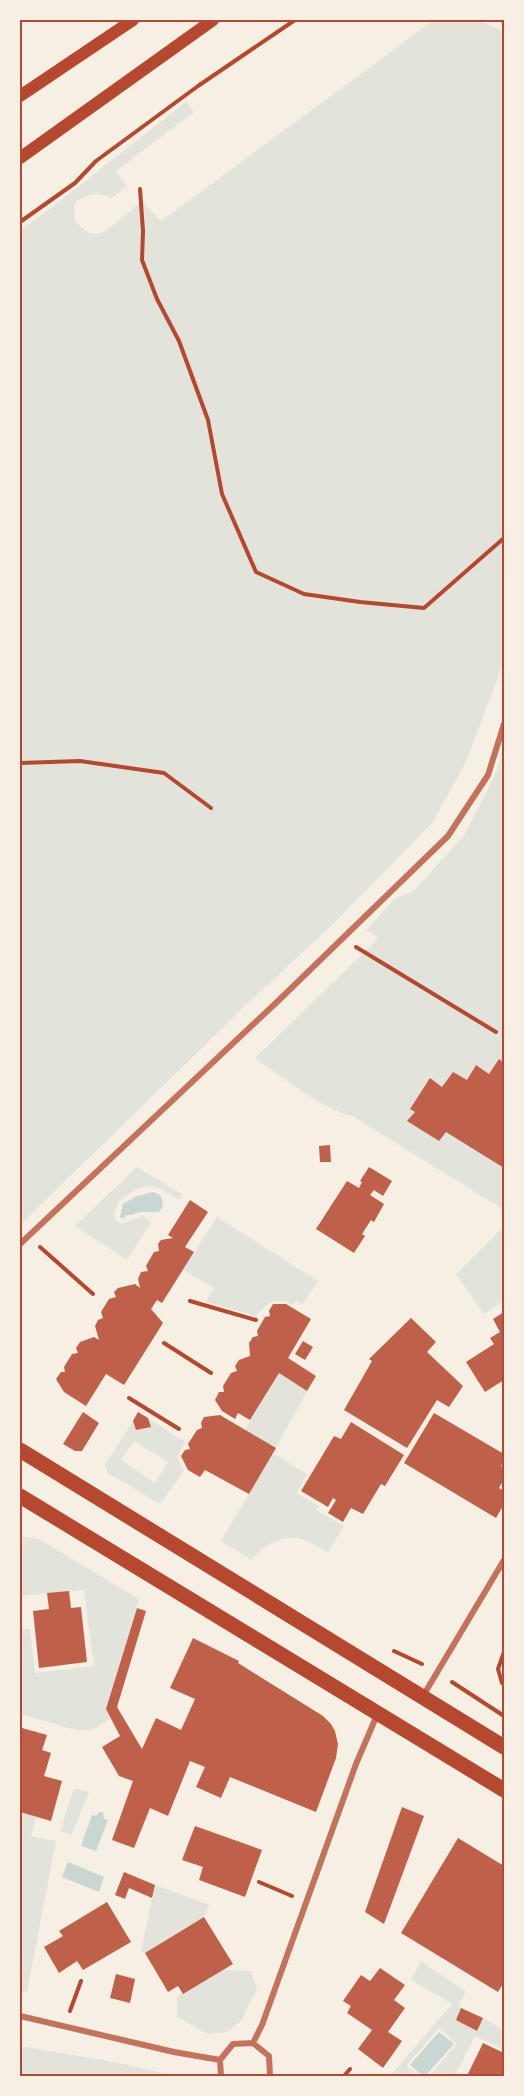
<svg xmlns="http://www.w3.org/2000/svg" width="524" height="2096" font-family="'Fira Sans',sans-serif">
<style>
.green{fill:#e2e4dc;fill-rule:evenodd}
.water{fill:#c9d6d2}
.building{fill:#bf614a}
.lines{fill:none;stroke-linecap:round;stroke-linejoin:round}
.path{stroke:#b5482f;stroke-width:4}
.minor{stroke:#c5725c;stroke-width:6}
.secondary{stroke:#b5482f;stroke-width:12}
.primary{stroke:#b5482f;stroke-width:15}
.neatline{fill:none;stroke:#b5482f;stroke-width:2}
</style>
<rect width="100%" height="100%" fill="#f6efe4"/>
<path class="green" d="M434,20h45l25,12v630l-39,102 -33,59 -100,102 -85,79 -227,221v-995l27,-19 140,-110 7,11 -78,59 11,15 -15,12c-16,-6 -25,-5 -38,6l1,17c6,5 12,13 20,13 11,1 38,-26 47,-33l19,20z
M504,750v460l-150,-93c-36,-10 -68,-38 -99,-59l123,-119 -6,-6 -6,-2 28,-32 20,-8 51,-57 29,-57z
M137,1167l46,28 -3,5 -21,-12 -10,-2 -13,3 -17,12 -5,14 2,6 6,3 21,-8 8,6 -24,38 -52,-34z
M217,1217l101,64 -16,24 -6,-4 -4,4 -6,-4 -16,1 -14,14 -50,-14 8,-14 -31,-18z
M504,1226v75l-20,13 -28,-40z
M279,1373l28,18 -31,57 -31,-18z
M148,1418l37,24 -8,15 7,14 -24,33 -52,-31 -3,-8 28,-44 3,9 14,-3zM134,1441l34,21 -13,21 -34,-23z
M273,1453l34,21 -10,19 22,13 -3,4 28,16 -16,27c-7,-4 -14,-9 -21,-12 -21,-9 -43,3 -56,19l-30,-19z
M23,1537l16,2 100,60 -33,110 5,10 -20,11h-15l-56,-16v-84l10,-1 5,44 59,-7 -10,-76 -64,6v-55z
M74,1788l15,4 -17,43 -12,-4z
M20,1812l16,5 -5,19 25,5 -29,151 -7,-1z
M155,1885l54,20 -5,12 -59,36 -4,-2z
M421,1961l45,31 -8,14 3,2 -5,12 20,11 7,-13 21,12v20l-29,-14 -20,40h-26l28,-32 -18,-16 -33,38 12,10h-28l62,-72 -41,-24z
M214,1969l37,2 6,17 -16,33 -14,11 -19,2 -31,-17v-19l16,-15z
M20,2046l94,16 62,14h-156z"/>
<path class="water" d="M152,1192c9,2 10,5 11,14l-4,6c-7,1 -13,-1 -19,0 -5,1 -8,3 -13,3l-4,4 -3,-2 3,-13 12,-7z
M99,1812h4l1,7 4,1 -12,31 -15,-5 11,-31 4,1z
M68,1862l36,15 -5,15 -37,-15z
M439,2032l15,12 -29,32h-2l-13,-11z"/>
<path class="building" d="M499,1059l5,4v105l-58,-36 -7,9 -32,-20 8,-9 -5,-3 20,-31 12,9 11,-15 14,8 9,-15 13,9z
M330,1145l1,17h-11l-1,-16z
M369,1167l23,14 -9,15 -9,-6 -4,5 14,9 -10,18 -3,-2 -9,14 3,2 -11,17 -38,-24 31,-48 12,7 3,-6 -2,-1z
M190,1200l18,12 -23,35 9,5 -32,51 -5,-3 -6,9 12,14 -39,62 -18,-11 -20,32 -22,-14 -8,-13 5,-7h4l-1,-5 8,-13 6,-1 -2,-5 4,-6 14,-5 5,3 -4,-14 3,-6 5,-2 -2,-6 8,-13 7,-2 -2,-5 4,-4 17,-4 5,4 -2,-9 3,-7 7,-1 -2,-5 8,-14 5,-1 -1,-7 3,-4 12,-2 -5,-3z
M273,1304h13l25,15 -23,39 28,18 -9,15 -28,-18 -29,47 -12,-7 -3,6 -13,-8 -7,-11 4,-8h5l-1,-6 8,-13 6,-2 -2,-5 4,-6 11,-4 -1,-13 4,-6 5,-1 -1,-5 8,-14 5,-1 -1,-5z
M504,1312v68l-19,12 -19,-30 28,-18 -4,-6 10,-6 -7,-13z
M411,1318l25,24 -9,10 36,34 -14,21 -12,-7 -30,48 -63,-38 28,-49 -3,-2z
M303,1341l10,6 -8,13 -10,-6z
M83,1412l16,11 -17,28h-7l-12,-7z
M138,1412l10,6 3,9 -15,3 -3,-9z
M434,1413l70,41v6l-3,6 3,2v11l-5,9 5,3v13l-8,14 -92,-55z
M220,1415l56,33 -27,46 -44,-24 -5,7 -12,-7 -7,-14 4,-6 5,-1 -2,-5 9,-14 5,-2 -1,-5 3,-6z
M351,1422l53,33 -19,31 -4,-2 -18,30 -12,-6 -8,14 -15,-9 8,-13 -3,-2 -5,9 -27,-16 33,-55 7,3z
M69,1591l2,17 10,-1 6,55 -48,6 -6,-57 16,-2 -2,-16z
M137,1608l9,3 -29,96 25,42 14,-31 25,12 14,-31 -25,-11 23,-50 46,23 -1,2 85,53 8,8 4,7 3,13 -2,14 -20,54 -86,-35 -9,21 -25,-11 9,-20 -15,-6 -22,55 -18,-8 -16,40 -22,-8 21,-59 -14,-5 -17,-29 18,-11 -14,-27z
M22,1728l25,7 -5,15 9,3 -7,23 18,5 -11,40 -31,-9v-74z
M402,1807l22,9 -40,108 -19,-12z
M195,1826l67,24 -17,47 -46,-17 4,-13 -21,-7z
M458,1838l46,28v116l-6,10 -97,-59z
M124,1872l31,13 -3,13 -23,-10 -4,11 -10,-4z
M107,1902l24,40 -48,28 -6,-9 -18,12 -15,-26 19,-11 -4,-5z
M204,1917l29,47 -50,30 -5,-8 -10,6 -23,-39z
M380,1968l25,17 -11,15 11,8 -17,24 14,9 -19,27 -25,-19 14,-19 -25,-17 4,-7 -8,-5 18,-26 9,6z
M116,1974l19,5 -5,24 -20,-5z
M461,2008l22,10 -6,13 -21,-11z
M483,2043l21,10v23h-37z"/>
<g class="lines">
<path class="path" d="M20,20h1
M501,20l3,1
M140,189l3,42 -1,29 15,39 22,42 29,79 14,74 34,78 48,22 56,8 64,6 80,-70
M20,222l55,-39 21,-22 102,-75 97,-66
M20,763l60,-2 84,12 47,35
M356,947l140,85
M40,1247l53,47
M190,1301l66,19
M164,1343l47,30
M129,1398l50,31
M394,1651l28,13
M504,1652l-6,17 4,14 2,1
M452,1682l52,34
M259,1882l33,14
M70,2011l11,-30
M344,2076l6,-7"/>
<path class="minor" d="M20,1244l258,-243 170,-165 40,-61 16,-51
M423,1696l81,-136
M20,2016l154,36 46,8
M253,2043l9,-18 94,-261 21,-49
M221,2076l-1,-16 13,-16 20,-1 16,13 1,20"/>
<path class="secondary" d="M20,96l113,-76
M20,158l193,-138"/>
<path class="primary" d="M20,1450l484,297
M20,1496l484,294"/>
</g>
<rect width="524" height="2096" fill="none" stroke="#f6efe4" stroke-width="42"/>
<rect x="21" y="21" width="482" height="2054" class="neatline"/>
</svg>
